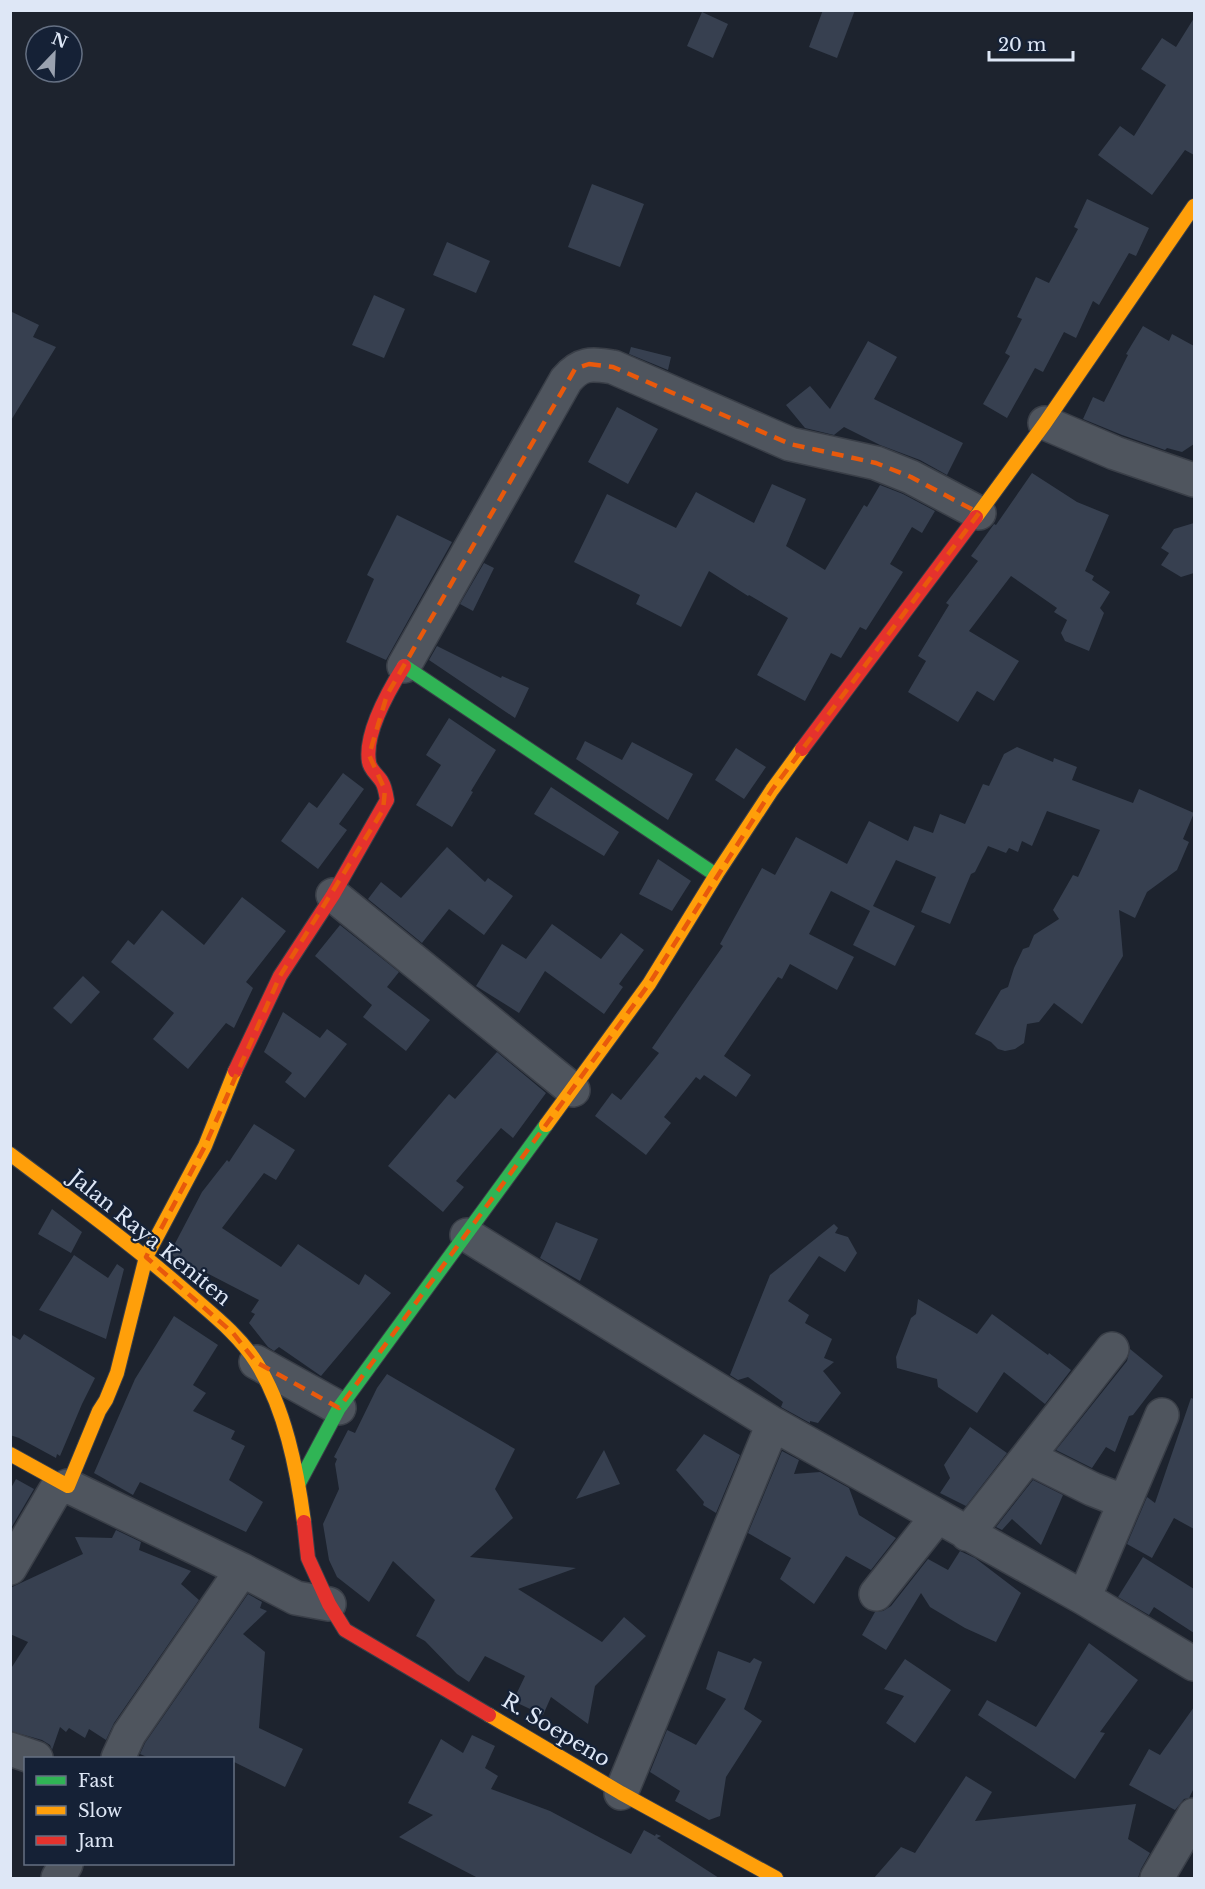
<svg xmlns="http://www.w3.org/2000/svg" width="1205" height="1889" font-family="'Libre Baskerville',serif">
<style>
.building{fill:#374050}
.lines{fill:none;stroke-linecap:round;stroke-linejoin:round}
.street-casing{stroke:#3a3f48;stroke-width:36}
.fast-casing{stroke:#3a3f48;stroke-width:16}
.slow-casing{stroke:#3a3f48;stroke-width:16}
.jam-casing{stroke:#3a3f48;stroke-width:16}
.street{stroke:#4f555e;stroke-width:33}
.fast{stroke:#30b455;stroke-width:14}
.slow{stroke:#ff9f0a;stroke-width:14}
.jam{stroke:#e5322d;stroke-width:14}
.marked{fill:none;stroke:#e8590c;stroke-width:4.5;stroke-dasharray:12 8;stroke-linejoin:round}
.labels{text-anchor:middle;stroke-width:4.5;stroke-linejoin:round;paint-order:stroke}
.street-label{font-size:21px;fill:#dee7f6;stroke:#152136}
</style>
<rect width="100%" height="100%" fill="#1d232e"/>
<path class="building" d="M823,10h32l-18,48 -28,-11z
M702,12l26,12 -15,34 -26,-12z
M1194,18v137l-9,-5 -33,45 -54,-40 22,-29 14,10 32,-51 -25,-16 21,-31 14,9z
M592,184l52,20 -24,63 -52,-20z
M1087,199l62,29 -13,28 -7,-3 -30,52 -6,-4 -17,37 -12,-6 -21,40 -8,-4 -28,50 -24,-14 27,-48 -5,-3 17,-34 -5,-2 19,-40 13,6 29,-54 -4,-2z
M447,242l43,19 -14,32 -43,-18z
M374,295l31,14 -21,49 -32,-13z
M10,311l29,14 -6,12 23,10 -46,75z
M1143,326l26,15 3,-7 22,12v98l-12,8 -15,-4 -2,2 -43,-15 -39,-16 10,-22 11,5 24,-47 -2,-1z
M868,341l29,16 -23,42 89,44 -16,32 -27,-15 -40,-15 -36,-18 -10,8 -29,-7 -19,-23 24,-19 20,23z
M631,347l40,10 -3,13 -39,-16z
M617,407l41,22 -30,55 -40,-22z
M1032,473l45,29 32,13 -24,56 9,5 -2,4 18,12 -10,16 4,5 -15,38 -24,-10 -4,-8 6,-13 -13,-8 3,-4 -46,-32 -42,55 50,30 -25,40 -17,-10 -19,31 -50,-30 18,-31 -8,-5 31,-51 -3,-2 32,-42 -7,-5 23,-32 2,1z
M772,484l34,15 -20,47 39,24 39,-65 3,2 13,-22 23,9 32,17 -13,22 -10,-6 -22,37 13,8 -37,58 -6,-3 -19,31 -10,-5 -26,48 -48,-26 31,-57 -39,-23 -1,1 -39,-25 -28,56 -45,-23 4,-9 -66,-33 33,-68 69,34 20,-36 58,31z
M397,515l55,27 -66,118 -40,-18 28,-63 -7,-4z
M1194,523v50l-13,4 -20,-12 8,-12 -8,-5 13,-19z
M484,563l10,5 -21,43 -13,-7z
M437,646l64,32 1,-2 27,12 -14,30 -86,-58z
M449,718l47,32 -25,41 2,1 -21,35 -36,-22 25,-40 -15,-10z
M585,741l37,19 10,-18 61,32 -25,46 -92,-61z
M1017,747l36,15 1,-4 23,9 -5,13 61,23 6,-14 55,24 -11,26 6,3 -12,28 -30,22 -12,26 -16,-8 4,46 -41,68 -28,-21 -15,19 -12,2 -3,19 -9,6 -10,2 -7,-2 -7,-7 -16,-8 26,-44 7,-3 6,-19 9,-19 6,-2 5,-12 25,-16 -6,-9 20,-35 5,2 22,-47 -53,-19 -15,35 -10,-5 -4,11 -9,-4 -3,5 -18,-7 -13,26 -4,2 -21,50 -29,-12 15,-35 -40,-17 -23,46 42,20 -20,40 -42,-21 17,-34 -39,-20 -22,43 45,23 -17,33 -47,-26 -8,15 -4,-2 -54,79 27,19 -15,22 -32,-22 -4,5 -4,-3 -32,40 7,6 -25,32 -51,-39 17,-23 9,7 38,-47 -7,-5 71,-102 -3,-2 42,-76 13,7 21,-38 51,27 22,-43 39,20 6,-15 19,7 7,-19 25,10 18,-40 6,2 15,-32z
M736,748l30,19 -22,32 -29,-19z
M343,773l21,16 -25,35 8,6 -29,39 -37,-28 28,-39 8,6z
M551,787l68,45 -15,24 -70,-42z
M447,847l38,35 3,-4 25,18 -29,39 -35,-26 -27,34 -54,-44 13,-17 20,16z
M658,859l33,22 -19,30 -33,-17z
M242,897l44,34 -40,51 7,6 -19,40 -8,-5 -38,46 -35,-30 21,-26 -63,-51 17,-22 6,5 28,-35 42,35z
M552,924l49,35 20,-26 23,17 -25,34 4,3 -19,27 -59,-43 -26,42 -43,-27 26,-42 24,15z
M340,925l59,47 -12,15 43,33 -24,31 -43,-34 9,-12 -57,-49z
M83,976l17,16 -29,32 -18,-16z
M283,1012l37,26 7,-9 20,15 -42,54 -20,-16 7,-9 -28,-21z
M497,1052l49,41 -33,45 -12,-10 -45,53 8,6 -21,25 -55,-46 61,-72 6,5z
M254,1124l41,26 -19,30 -12,-7 -42,55 59,39 17,-23 61,41 6,-11 26,19 -70,83 -42,-29 -5,4 -6,-4 -19,-24 6,-9 -4,-2 8,-12 -58,-30 -4,7 -27,-24 32,-61 25,-32 2,2z
M52,1209l30,23 -11,21 -33,-19z
M556,1222l42,17 -18,42 -40,-23z
M834,1224l4,4 -3,5 13,4 9,16 -12,19 -26,-16 -31,45 21,14 -4,8 27,16 -8,19 10,4 -11,9 18,22 -23,30 -8,-2v2l-29,-16 2,-5 -35,-25 -10,3 -8,-5 40,-100z
M74,1255l34,23 9,-14 7,5 -18,70 -67,-29z
M918,1299l59,35 15,-20 56,41 1,-2 22,17 -26,34 -41,-32 -27,41 -39,-26 -1,-8 -40,-11 -1,-11 15,-39 5,-4z
M174,1316l44,29 -25,40 13,8 -13,18 42,20 -4,8 14,7 -16,34 34,22 -17,30 -106,-50 -7,13 -39,-22 41,-94z
M10,1334l10,6 4,-6 71,44 -13,26 -22,52 -3,-2 -1,4 -37,-20 -9,-3z
M1130,1349l33,27 -30,39 -4,1 -14,36 -9,-5 -14,21 -36,-18 71,-89z
M387,1374l128,75 -20,40 18,29 -43,39 106,11 -58,21 84,53 22,-25 22,19 -51,50 -7,38 -37,-27 -8,18 -30,-14 12,-25 -40,-20 -16,26 -12,-8 -32,-33 -9,-5 19,-36 -42,-39 -24,41 -32,-25 -8,-17 -6,-36 16,-35 -4,-25 2,-5 -3,-2 14,-27 7,3 22,-45z
M1191,1398l3,1v130l-20,-11 -22,40 -25,-14 20,-47 8,6z
M970,1427l37,26 -41,53 -26,-13 10,-15 -6,-13z
M704,1434l36,21 -24,58 -13,-8 1,-3 -28,-32z
M604,1450l16,34 -44,15z
M782,1451l17,9 -5,14 26,-2 29,16 10,27 37,23 -25,32 -25,-14 -32,48 -34,-25 11,-21 -43,-25z
M16,1479l18,10 -24,41v-40z
M1033,1480l30,15 -22,50 -29,-26 -10,11 -6,-3z
M116,1530l25,12 -2,8 52,21 -10,13 18,16 -85,123 -8,17 -17,-11 -4,9 -16,-10 -3,4 -6,-5 -8,23 -2,-5 -8,-5 -32,-9v-61l18,-28 -18,-8v-46l73,-34 -8,-17 37,1z
M960,1551l15,7 46,35 -25,49 -31,-14 -35,-21 -9,-14 -35,57 -24,-15 13,-23 8,-1 8,-5 37,-47 20,11z
M1143,1557l51,32v44l-40,-26 -5,8 -31,-18z
M248,1594l14,8 -2,6 7,3 -24,23 22,18 -6,76 44,21 -18,38 -53,-26v-3h-83l-9,-4 5,-11z
M1089,1643l49,37 -38,52 5,1 -30,46 -97,-64 9,-15 49,27z
M718,1651l32,12 4,-5 8,4 -18,47 18,12 -36,56 -6,39 -11,4 -34,-19 5,-10 -30,-19 17,-42 29,15 30,-46 -20,-10z
M905,1659l46,31 -36,53 -29,-20 18,-27 -20,-7z
M1194,1707v81l-5,10 -5,1 -9,11 -46,-25 20,-36 11,6z
M472,1735l23,11 -10,22 13,8 -7,13 59,22 81,43 13,-24 11,6 1,-2 5,2 -4,2 62,40h-241l-79,-41 34,-22 -25,-12 33,-64 22,14z
M966,1776l26,16 -17,29 161,-17 -8,35 22,14 -9,16 -3,9h-264l27,-31 14,6z"/>
<g class="lines">
<g class="street-casing">
<path id="street" d="M1045,423l70,30 79,27
M404,666l162,-286c15,-18 25,-16 47,-13l177,77 86,19 35,14 68,36
M333,895l240,195
M467,1235l306,189 -152,369
M256,1362l83,46
M773,1424l311,174 110,66
M1028,1457l64,32 33,13
M967,1534l145,-185
M10,1568l45,-77 13,-5 174,84 54,28 33,6
M876,1594l61,-77
M1084,1598l78,-183
M10,1749l26,9
M118,1758l11,-24 113,-164
M58,1878l8,-14
M1157,1878l37,-63"/>
</g>
<g class="fast-casing">
<path id="fast" d="M404,666l312,209
M299,1483l40,-75 207,-283"/>
</g>
<g class="slow-casing">
<path id="slow" d="M976,517l69,-94 149,-217
M546,1125l103,-141 67,-109 56,-85 30,-41
M10,1154c61,46 122,90 179,140 24,21 50,41 67,68 29,46 41,107 48,160
M10,1454l58,32 31,-75 7,-11 11,-27 29,-116 59,-111 30,-75
M489,1715l132,78 155,85"/>
</g>
<g class="jam-casing">
<path id="jam" d="M802,749l174,-232
M235,1071l45,-95 53,-81 54,-95c-1,-6 -2,-13 -5,-18 -4,-7 -12,-12 -13,-20 -5,-29 20,-72 35,-96
M304,1522l4,36 21,46 16,26 144,85"/>
</g>
<use href="#street" class="street"/>
<use href="#fast" class="fast"/>
<use href="#slow" class="slow"/>
<use href="#jam" class="jam"/>
</g>
<path class="marked" d="M589,364l24,3 177,77 86,19 35,14 68,36 -207,277 -123,194 -310,424 -83,-46 -23,-29 -87,-76 59,-111 75,-170 103,-166 2,-20 -16,-35 18,-60 188,-326z"/>
<g class="labels">
<g class="street-label">
<text transform="translate(150 1238) rotate(39)" y="7">Jalan Raya Keniten</text>
<text transform="translate(556 1730) rotate(31)" y="7">R. Soepeno</text>
</g>
</g>
<rect width="1205" height="1889" fill="none" stroke="#dee7f6" stroke-width="24"/>
<rect x="24" y="1757" width="210" height="108" fill="#152136" stroke="#657083" stroke-width="1.5"/>
<rect x="36" y="1776" width="30" height="9" fill="#30b455" stroke="#657083" stroke-width="1.5"/>
<text x="78" y="1787" font-size="18" fill="#dee7f6">Fast</text>
<rect x="36" y="1806" width="30" height="9" fill="#ff9f0a" stroke="#657083" stroke-width="1.5"/>
<text x="78" y="1817" font-size="18" fill="#dee7f6">Slow</text>
<rect x="36" y="1836" width="30" height="9" fill="#e5322d" stroke="#657083" stroke-width="1.5"/>
<text x="78" y="1847" font-size="18" fill="#dee7f6">Jam</text>
<g transform="translate(54 54) rotate(23)"><circle r="28" fill="#152136" stroke="#657083" stroke-width="1.5"/>
<path d="M0-4.5L10 22L0 15L-10 22Z" fill="#9aa2b0"/>
<text y="-9" font-size="16" font-weight="bold" text-anchor="middle" fill="#dee7f6">N</text>
</g>
<path d="M989 51v9h84v-9" fill="none" stroke="#dee7f6" stroke-width="3"/>
<text x="998" y="51" font-size="18" fill="#dee7f6" stroke="#152136" stroke-width="4.5" paint-order="stroke">20 m</text>
</svg>
